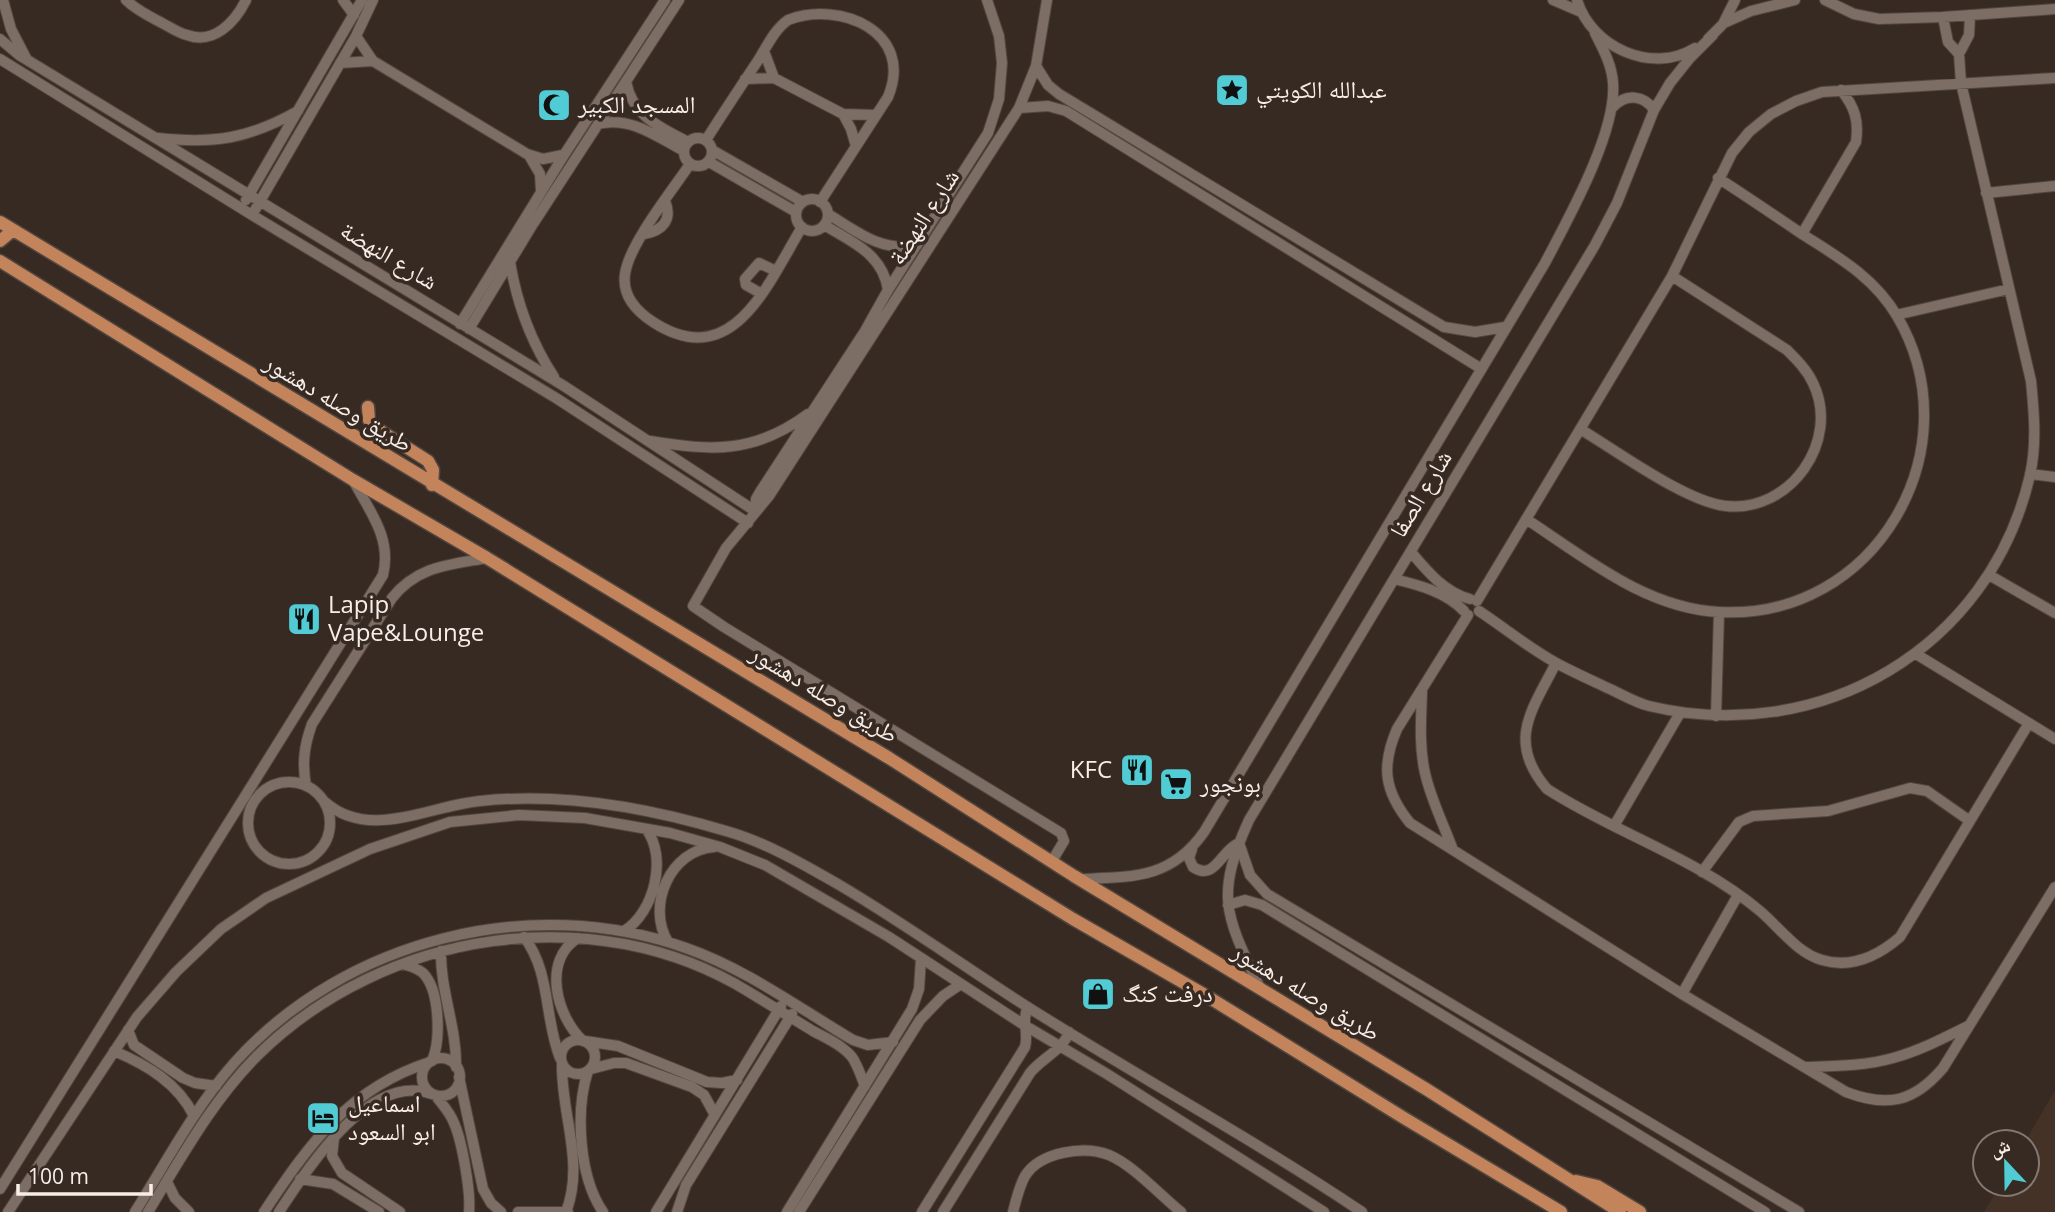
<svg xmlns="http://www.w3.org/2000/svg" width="2055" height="1212" font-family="'Open Sans','Noto Naskh Arabic',sans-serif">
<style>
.built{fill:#453226}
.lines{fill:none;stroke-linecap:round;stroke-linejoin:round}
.minor-casing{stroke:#524740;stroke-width:12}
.major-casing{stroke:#524740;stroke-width:15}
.minor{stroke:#7d6e65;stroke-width:10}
.major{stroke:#c4845b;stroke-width:12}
.labels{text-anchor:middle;stroke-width:7;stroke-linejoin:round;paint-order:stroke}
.poi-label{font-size:24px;fill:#f7eee9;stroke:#372a22;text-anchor:start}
.street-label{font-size:24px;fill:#f7eee9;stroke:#372a22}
</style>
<rect width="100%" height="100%" fill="#372a22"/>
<path class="built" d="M2055,1090v122h-71l17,-28h26v-42h-2z"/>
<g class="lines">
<g class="minor-casing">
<path id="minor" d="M3,0l8,29 15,29
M126,0c10,10 23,16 36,23 8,4 16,10 25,12 27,10 48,-13 59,-35
M343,0l11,15
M1047,0l-11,66 -17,42 -250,388 -43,52 -33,58 31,21 337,206 3,8 -12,20
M1553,0l28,12
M1577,0c14,47 75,75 118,48
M1825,0l29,14 25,5 64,-2 112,-8
M1943,17l5,25 11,12
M1724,23l27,-12 44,-11
M356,36l17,25 154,93 16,5 20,-4
M0,39l19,16 545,331 191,125
M1708,39l15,-15 12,-24
M764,51l10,27
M0,59l252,156 304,183 192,125
M340,63l33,-2
M1036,66l12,19 11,9 385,233 31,5 30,-5
M745,79l29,-1 69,36 33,1
M626,81c6,35 34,46 62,61
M1613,107c13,-14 31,-12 41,3
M1019,108l29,-2 18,5 414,257
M843,114l8,15 5,17
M598,124c32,-8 58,12 86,27
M684 152a14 14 0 1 1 28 0a14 14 0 1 1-28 0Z
M158,138c56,6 90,1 140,-27
M706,140c17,-27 35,-54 53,-81 8,-13 16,-30 29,-39 52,-20 127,12 100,77l-68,105
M712,150l91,52
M530,157l10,17 1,17
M709,162l87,50
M690,164c-18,27 -61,80 -65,110 -3,21 11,37 28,48 80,52 115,-39 149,-95
M1986,193l69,-7
M796 215a16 16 0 1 1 32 0a16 16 0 1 1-32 0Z
M246,200l116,-200
M828,214c28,17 54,39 89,31
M252,215l104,-179 17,-36
M824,225c28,17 59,29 64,65
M644,234c18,-3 29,-14 21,-33
M1802,234l54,-92c3,-21 -1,-35 -15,-52
M510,262c7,42 21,80 44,115
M762,294l-16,-9 -1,-6 14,-16 17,8
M1896,315l113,-26
M460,324l104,-169 101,-155
M469,329l64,-105 146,-224
M1580,429c37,22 106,73 146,77 64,7 115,-65 87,-123 -6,-13 -16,-23 -26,-33l-115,-74
M650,441c62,10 104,13 158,-27
M2030,474l25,3
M755,511l1,-12 4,-7 105,-161 23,-41 100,-157 11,-34 3,-36 -3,-27 -12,-36
M1526,519c60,39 119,89 193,93 156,9 256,-163 178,-296 -23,-39 -59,-59 -95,-82 -28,-19 -56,-38 -84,-56
M1411,552c16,19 34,41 59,47
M1989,575l66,38
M1394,579c25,6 52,13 70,32
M1477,601l195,-325 60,-123 17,-21 22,-18 25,-13 26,-9 233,-14
M1479,611c26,17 51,38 79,53 17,9 35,17 52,25 13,6 26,14 39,17 170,41 341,-57 381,-231 7,-31 4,-63 1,-94l-70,-298 -2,-29 10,-19 1,-20
M1468,615l-71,114c-16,37 -13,62 13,94l272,171 164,98c42,16 68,10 97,-24l112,-181
M1916,654l139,85
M1556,663c-24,47 -50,78 -9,126 68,44 150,69 213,122 19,16 37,42 62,49 30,9 56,-4 78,-23l129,-214
M1422,692c-1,27 -3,55 3,81 6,27 19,52 28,77
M1716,716l3,-104
M248 823a41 41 0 1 1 82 0a41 41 0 1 1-82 0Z
M306,786c-4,-23 -2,-40 6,-62l80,-126c26,-32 56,-33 95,-40
M325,802c44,39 103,4 155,-1 83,-9 166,6 246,30 39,11 75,32 110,52 65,38 126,82 190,123 111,70 227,133 336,206
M1614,826l66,-113
M1192,849l-3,9 4,9c22,15 28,-17 46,-24l11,32 17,19 532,318
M1702,872l37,-50 14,-6 75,-5 82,-23 17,3 43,30
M1080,879c52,-2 91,0 124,-47l341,-569c23,-44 72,-131 68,-180 -1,-18 -10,-34 -18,-50
M1228,905l17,-5 17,5 503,307
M624,931c30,-18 44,-74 22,-102
M524,937c27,35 20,81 36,121
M578,938c-36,22 -22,78 5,103
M668,942c-22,-36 2,-92 46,-95
M441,951c-1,39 16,77 15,116
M403,964c7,2 14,4 20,9 17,17 18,67 9,88
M1260,988c-34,-72 -46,-91 -11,-168l346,-575 22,-42 37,-93 16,-27 20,-25 23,-23
M1682,994l56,-99
M128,1030l6,15 49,33 12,5 21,3
M561 1057a17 17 0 1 1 34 0a17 17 0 1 1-34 0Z
M585,1041l33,5 89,36 15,1 15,-3
M114,1051c33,14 64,32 80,65
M422 1077a19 19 0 1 1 38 0a19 19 0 1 1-38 0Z
M562,1064c-1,50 23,99 4,148
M1805,1067c29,-1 60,-1 88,-9 26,-7 51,-20 75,-32
M591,1069l23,-6h12l66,24 12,8 11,20
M588,1071c-13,40 -9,106 15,141
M459,1077l24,112 8,14 10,9
M435,1095c7,9 15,17 19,28 8,18 17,69 15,89
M334,1138l-2,18 10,17 58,39
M300,1179l33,5 46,28
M167,1182l8,16 14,14
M0,1189l383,-614c9,-37 -13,-63 -30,-95
M8,1212l129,-195 39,-45 45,-43 45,-31 104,-49 80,-27 69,-7 66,3 85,15 50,14 45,18 124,72 135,88 83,49 217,138
M135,1212c32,-51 60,-105 100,-150 111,-123 296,-169 451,-114 60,21 113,60 167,92l15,5 25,-3
M148,1212c33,-54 64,-111 109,-156 127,-126 338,-159 492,-64 21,13 43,26 64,39 13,7 29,14 39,26 6,9 9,19 13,29
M264,1212c45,-68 85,-124 166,-150
M279,1212c29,-44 91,-141 153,-118
M518,1212h50
M656,1212l125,-206
M677,1212l9,-27 106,-171
M787,1212l125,-203 7,-20 2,-30
M799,1212l121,-192 23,-24 18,-12
M922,1212l103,-165c4,-14 -4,-26 3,-40
M943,1212l87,-139c12,-15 33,-23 39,-41
M1013,1212c3,-12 6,-25 12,-36 15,-24 59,-31 84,-21 24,10 51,40 72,57"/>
</g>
<g class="major-casing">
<path id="major" d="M0,222l889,536 185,118 352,213 194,123
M0,241l13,-11
M0,261l353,219 134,78 586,361 132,76 199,123 157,94
M368,407l1,13 4,6 55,35 5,9 -1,15
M1576,1181l21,5 43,26"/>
</g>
<use href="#minor" class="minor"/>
<use href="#major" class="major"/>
</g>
<defs>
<g id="sight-square" transform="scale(1.75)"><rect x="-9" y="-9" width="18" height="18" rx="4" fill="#51ccd5" stroke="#372a22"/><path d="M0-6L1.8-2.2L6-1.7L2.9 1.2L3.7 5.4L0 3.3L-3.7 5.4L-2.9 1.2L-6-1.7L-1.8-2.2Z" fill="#111"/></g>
<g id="mosque-square" transform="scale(1.75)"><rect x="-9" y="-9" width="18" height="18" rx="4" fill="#51ccd5" stroke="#372a22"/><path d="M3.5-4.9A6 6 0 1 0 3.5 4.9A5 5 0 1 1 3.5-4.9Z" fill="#111"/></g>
<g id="restaurant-square" transform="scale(1.75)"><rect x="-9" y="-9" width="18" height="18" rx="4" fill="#51ccd5" stroke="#372a22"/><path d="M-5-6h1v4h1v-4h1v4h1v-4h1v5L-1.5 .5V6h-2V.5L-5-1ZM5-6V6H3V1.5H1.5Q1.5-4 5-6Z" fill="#111"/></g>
<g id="supermarket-square" transform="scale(1.75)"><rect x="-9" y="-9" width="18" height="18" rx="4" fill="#51ccd5" stroke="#372a22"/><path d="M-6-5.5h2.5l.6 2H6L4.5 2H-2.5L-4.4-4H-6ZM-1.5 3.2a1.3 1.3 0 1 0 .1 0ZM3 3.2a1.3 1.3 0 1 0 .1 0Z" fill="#111"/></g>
<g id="shop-square" transform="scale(1.75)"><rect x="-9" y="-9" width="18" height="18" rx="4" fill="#51ccd5" stroke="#372a22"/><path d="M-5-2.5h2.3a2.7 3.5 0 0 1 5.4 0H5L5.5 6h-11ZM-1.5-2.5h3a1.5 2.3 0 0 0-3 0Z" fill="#111"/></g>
<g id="hotel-square" transform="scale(1.75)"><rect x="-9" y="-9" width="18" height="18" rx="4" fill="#51ccd5" stroke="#372a22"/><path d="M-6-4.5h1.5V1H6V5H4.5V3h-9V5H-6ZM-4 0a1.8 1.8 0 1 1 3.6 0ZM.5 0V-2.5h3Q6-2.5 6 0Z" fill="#111"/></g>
</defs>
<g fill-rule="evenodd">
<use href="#sight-square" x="1232" y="90"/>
<use href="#mosque-square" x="554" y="105"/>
<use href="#restaurant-square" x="304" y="619"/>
<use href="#restaurant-square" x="1137" y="770"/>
<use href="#supermarket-square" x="1176" y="784"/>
<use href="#shop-square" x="1098" y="994"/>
<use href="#hotel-square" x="323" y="1118"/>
</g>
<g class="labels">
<g class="poi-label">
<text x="1256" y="98">عبدالله الكويتي</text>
<text x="578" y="113">المسجد الكبير</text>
<text x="328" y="613">Lapip<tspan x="328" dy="28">Vape&amp;Lounge</tspan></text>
<text x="1112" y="778" text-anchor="end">KFC</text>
<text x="1200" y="792">بونجور</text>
<text x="1122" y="1002">درفت كنگ</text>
<text x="348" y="1112">اسماعيل<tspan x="348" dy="28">ابو السعود</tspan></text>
</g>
<g class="street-label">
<text transform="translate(924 217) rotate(-57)" y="8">شارع النهضة</text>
<text transform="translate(389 256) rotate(31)" y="8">شارع النهضة</text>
<text transform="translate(338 403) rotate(31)" y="8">طريق وصله دهشور</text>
<text transform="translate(1421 494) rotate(-59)" y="8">شارع الصفا</text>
<text transform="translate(824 694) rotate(31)" y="8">طريق وصله دهشور</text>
<text transform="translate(1306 992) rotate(31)" y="8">طريق وصله دهشور</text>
</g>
</g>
<g transform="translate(2006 1163) rotate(338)"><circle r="33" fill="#372a22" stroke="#847872" stroke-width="2"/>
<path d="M0-5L12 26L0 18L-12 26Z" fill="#51ccd5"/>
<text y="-10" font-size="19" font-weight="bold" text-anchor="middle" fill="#f7eee9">ش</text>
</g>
<path d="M18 1184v10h133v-10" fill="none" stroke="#f7eee9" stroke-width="3.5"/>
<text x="28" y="1184" font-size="21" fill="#f7eee9" stroke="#372a22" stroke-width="5" paint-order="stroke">100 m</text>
</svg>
